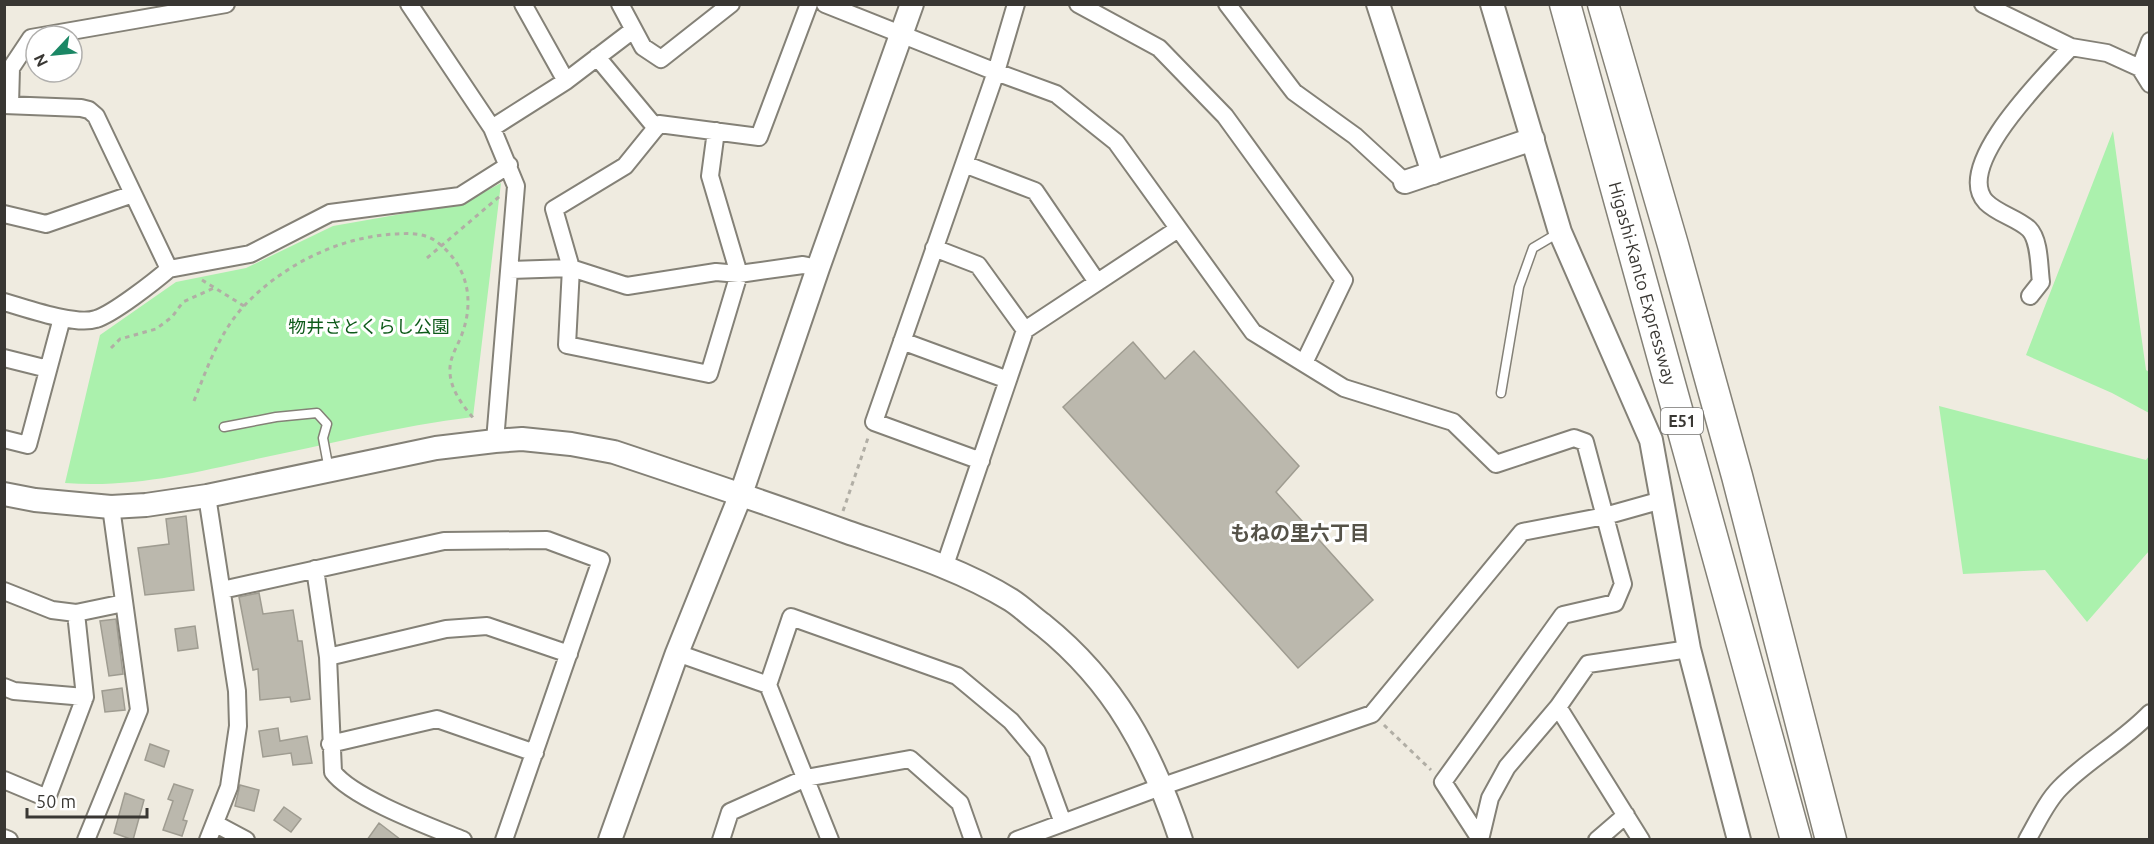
<svg xmlns="http://www.w3.org/2000/svg" width="2154" height="844" font-family="Ubuntu,'Noto Sans JP',sans-serif">
<style>
.green{fill:#abf1ad}
.building{fill:#bbb8ad;stroke:#9f9c91;stroke-width:1.5}
.lines{fill:none;stroke-linecap:round;stroke-linejoin:round}
.lane-casing{stroke:#848177;stroke-width:11}
.street-casing{stroke:#848177;stroke-width:20}
.secondary-casing{stroke:#848177;stroke-width:26}
.highway-casing{stroke:#848177;stroke-width:33}
.path{stroke:#b1aea5;stroke-width:3;stroke-dasharray:4.5 4.5;stroke-linecap:butt}
.lane{stroke:#fff;stroke-width:8}
.street{stroke:#fff;stroke-width:16}
.secondary{stroke:#fff;stroke-width:22}
.highway{stroke:#fff;stroke-width:30}
.labels{text-anchor:middle;stroke-width:6;stroke-linejoin:round;paint-order:stroke}
.shield{fill:#fff;stroke:#747370;stroke-width:1.5}
.shield-label{font-size:16px;font-weight:bold;fill:#393733}
.street-label{font-size:18px;fill:#393733;stroke:#fff}
.park-label{font-size:18px;fill:#0d5a19;stroke:#fff}
.neighbourhood-label{font-size:20px;font-weight:bold;fill:#555248;stroke:#fff}
</style>
<rect width="100%" height="100%" fill="#efebe0"/>
<path class="green" d="M2113,131l33,239 3,2v41l-37,-20 -86,-38z
M501,183l-28,234c-75,9 -148,28 -221,43 -63,14 -122,28 -187,23l35,-148 76,-53 70,-14 87,-42 131,-23z
M1939,406l207,54 3,-4v95l-62,71 -42,-52 -82,4z"/>
<path class="building" d="M1133,342l32,37 29,-28 105,115 -23,26 97,108 -75,68 -235,-261z
M186,516l8,74 -49,5 -7,-47 31,-4 -3,-25z
M259,593l4,21 30,-4 5,31h4l8,58 -19,3 -1,-5 -30,3 -2,-31 -5,1 -14,-73z
M116,619l7,55 -14,2 -9,-55z
M195,626l3,22 -20,3 -3,-22z
M122,688l3,22 -20,2 -3,-21z
M278,728l2,13 27,-5 5,27 -19,2 -2,-12 -28,4 -4,-26z
M150,744l19,7 -5,16 -19,-7z
M174,784l19,6 -10,30 4,1 -5,15 -19,-6 10,-29 -5,-2z
M240,785l19,5 -5,21 -19,-5z
M125,793l19,7 -11,40 -19,-7z
M284,807l17,12 -10,13 -17,-12z
M379,823l22,17h-34z"/>
<g class="lines">
<g class="lane-casing">
<path id="lane" d="M1501,393l18,-106 14,-39 27,-16
M224,427l52,-10 41,-4 10,11 -4,14 6,32"/>
</g>
<g class="street-casing">
<path id="street" d="M409,4l83,124 24,58 -21,255
M523,4l43,77
M620,4l23,43 18,12 70,-55
M825,4l171,68 20,-68
M1078,4l81,44 66,68 119,164 -40,83
M1227,4l67,88 61,44 50,46
M1983,4l88,43 36,6 33,15 10,16
M597,57l59,71
M2140,68l10,-27
M4,105l77,3 8,2 7,6 73,153c-14,12 -56,45 -73,50 -21,7 -70,-11 -92,-17
M10,105l1,-37 20,-30 195,-34
M492,128l74,-47 67,-51
M716,131l-6,45 29,98 -30,100 -142,-29 4,-77 -17,-59 71,-43 34,-42 100,13 50,-133
M964,164l32,-92 60,22 60,48 137,190 91,56 109,34 43,42 78,-26 11,4 38,142 -8,19 -52,12 -120,167 37,57
M4,214l42,10 87,-30
M934,248l44,17 47,65
M169,269l81,-15 80,-41 130,-17 49,-31
M510,270l61,-2 56,18 89,-14 23,2 64,-9 15,3
M2030,296l11,-14c-2,-14 -1,-42 -12,-53 -12,-11 -31,-15 -43,-27 -34,-36 61,-128 85,-155
M902,341l106,39
M4,358l44,11
M4,439l24,6 34,-127
M981,461l-107,-39 90,-258 71,27 62,91
M207,496l30,195 1,35 -9,61 -21,53
M944,568l81,-238 153,-101
M315,569l13,88 5,115c19,26 98,55 130,68
M222,590l222,-49 103,-1 54,20 -97,280
M4,591l48,19 24,3
M677,653l91,32 62,155
M328,657l118,-28 41,-3 82,28
M768,685l23,-68 166,59 54,45 26,31 26,71
M4,687l10,4 71,6
M1558,707l83,133
M330,744l107,-25 98,34
M4,780l43,18 38,-101 -9,-84 48,-10
M216,824l30,16
M4,838l5,2
M86,840l53,-130 -28,-203
M721,840l9,-28 76,-34 104,-19 50,44 13,37
M1017,840l146,-54 209,-72 150,-182 83,-16 57,-16
M1480,840l10,-42 17,-31 51,-60 30,-43 101,-15
M1597,840l29,-25
M2027,840c10,-17 19,-38 33,-52 27,-28 61,-45 90,-75"/>
</g>
<g class="secondary-casing">
<path id="secondary" d="M1378,4l55,169
M1492,4l68,228 91,208 38,209 50,191
M1405,182l128,-43
M4,494l31,6 76,7 35,-2 61,-9 229,-48 59,-7 27,-2 49,5 43,8c78,26 156,52 233,80 55,19 114,37 164,68 11,7 21,17 32,25 72,58 109,128 138,215
M610,840l67,-187 64,-159 77,-226 94,-264"/>
</g>
<g class="highway-casing">
<g id="highway">
<path id="s1" d="M1565,4l231,836"/>
<path d="M1603,4l70,241 64,231 94,364"/>
</g>
</g>
<path class="path" d="M427,258l73,-62
M202,280l42,26
M111,348l9,-9 36,-10 16,-12 11,-15 33,-15
M194,401c13,-33 26,-70 51,-96 39,-41 96,-69 152,-71 14,-1 28,-1 40,8 30,23 38,57 25,92 -5,14 -13,23 -12,39 1,18 14,34 25,47
M843,511l26,-76
M1384,725l47,45"/>
<use href="#lane" class="lane"/>
<use href="#street" class="street"/>
<use href="#secondary" class="secondary"/>
<use href="#highway" class="highway"/>
</g>
<g class="labels">
<rect class="shield" x="1661" y="408" width="42" height="26" rx="4.5"/>
<g class="shield-label">
<text x="1682" y="427">E51</text>
</g>
<g class="street-label">
<text dy="6" stroke="none"><textPath href="#s1" startOffset="290">Higashi-Kanto Expressway</textPath></text>
</g>
<g class="park-label">
<text x="369" y="333">物井さとくらし公園</text>
</g>
<g class="neighbourhood-label">
<text x="1300" y="540">もねの里六丁目</text>
</g>
</g>
<rect width="2154" height="844" fill="none" stroke="#393733" stroke-width="12"/>
<g transform="translate(54 54) rotate(244)"><circle r="28" fill="#ffffff" stroke="#b0afad" stroke-width="1.5"/>
<path d="M0-4.5L10 22L0 15L-10 22Z" fill="#1b8765"/>
<text y="-9" font-size="16" font-weight="bold" text-anchor="middle" fill="#393733">N</text>
</g>
<path d="M27 808v9h120v-9" fill="none" stroke="#393733" stroke-width="3"/>
<text x="36" y="808" font-size="18" fill="#393733" stroke="#ffffff" stroke-width="4.5" paint-order="stroke">50 m</text>
</svg>
